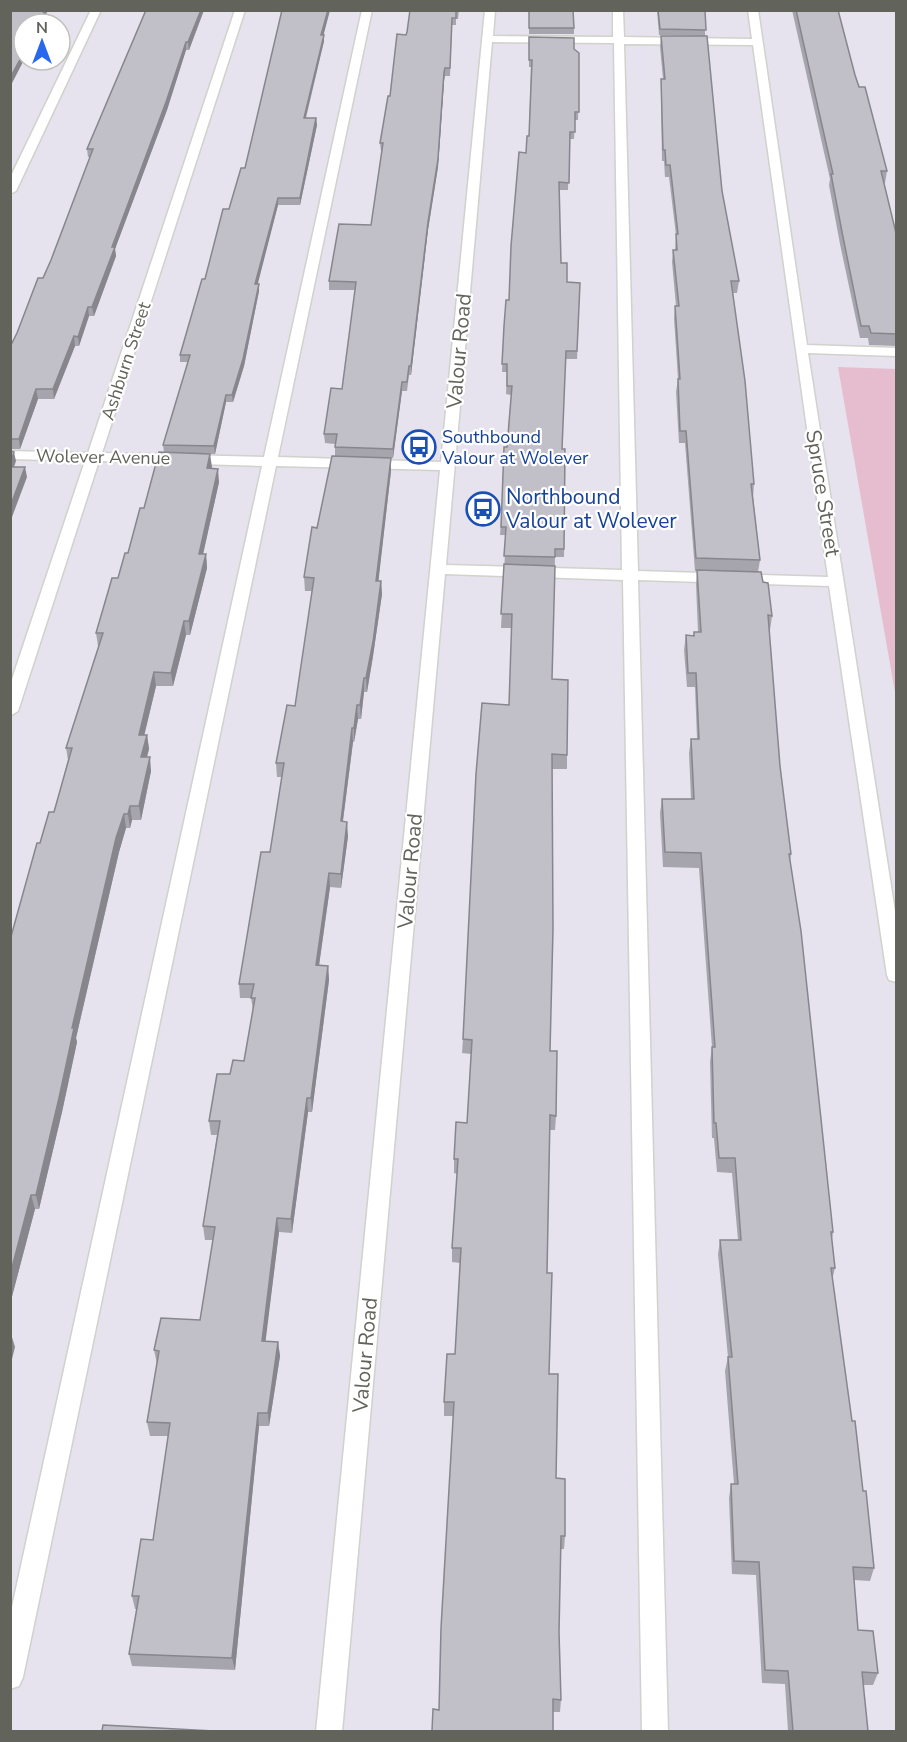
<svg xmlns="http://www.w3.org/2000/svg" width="907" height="1742" font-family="'Nunito Sans',sans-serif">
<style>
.green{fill:#e6bdce}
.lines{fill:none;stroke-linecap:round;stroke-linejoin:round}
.minor-casing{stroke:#d0d2cb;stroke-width:3}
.minor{fill:#fff;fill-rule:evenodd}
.wall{fill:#a6a4ac}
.shaded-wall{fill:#87868c}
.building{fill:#c1bfc8;stroke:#87868c;stroke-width:1.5}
.labels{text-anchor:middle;stroke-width:4.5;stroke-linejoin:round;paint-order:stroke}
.far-street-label{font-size:18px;fill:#62635a;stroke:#fff}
.far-transit-label{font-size:18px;fill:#164399;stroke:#fff;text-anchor:start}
.street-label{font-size:21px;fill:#62635a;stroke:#fff}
.transit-label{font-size:21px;fill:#164399;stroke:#fff;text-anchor:start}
</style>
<rect width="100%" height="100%" fill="#e6e2ee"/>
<path class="green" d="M838,367l58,2v329z"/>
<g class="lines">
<g class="minor-casing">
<path id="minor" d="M91,10h10l-85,181 -6,3v-16z
M235,10h10l-143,443 162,4 98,-447h10l-94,447 163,5 44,-452h10l-2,26 120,1v-27h10l1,27 128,2 -4,-29h10l49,335 89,3v8l-88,-3 88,565v64l-7,-2 -2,-5 -58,-389 -191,-6 30,1152h-26l-19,-1152 -178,-6 -103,1158h-26l124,-1262 -164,-4 -253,1211 -4,9 -9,3v-73l252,-1150 -163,-5 -81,250 -8,5v-31l75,-224 -75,-2v-8l78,2zM492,42l122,1 8,527 -176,-5zM624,44l129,1 75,532 -190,-6z"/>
</g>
<use href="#minor" class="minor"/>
</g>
<path class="wall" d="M146,10h58l-15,40h-3l-19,60 -52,139 1,7 -22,60h-5l-10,30h-4l-21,53h-16l-18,50h-10v-102l41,-87 39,-103h-2l-1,-8z
M282,10h48l-7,25 1,6 -18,77h10l1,7 -17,80h-22l-21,79 2,7 -15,75 -11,36h-7l-11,52 -28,-1 25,14 -1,1 8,14 -16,72h3l1,14 -17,67h-4l-13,51h-17l-12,49h3l2,14 -2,8 4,14 -10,49h-9l-2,8h-4l-7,24 -43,186 1,4 -15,70 -23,97h-4l-25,95v-364l30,-97 14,-31 14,-52 -2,-12 33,-102h-1l-2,-13 32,-80 36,-101 -1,-7 25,-83h-8v-7l49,-146 16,-41z
M410,10h49l-1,9h-2v6h-4l-2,51h-5l-1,4 -6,87 -10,63 -17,145h-2l-2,16h-5l-9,67h-2v13l-13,110h3l1,13 -9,62 -6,36h-3l-3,27h-3l-4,23h-1l-10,79 5,15 -7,52 -11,-1 -11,79h9l1,14 -17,132h-4l-16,121 -13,-1 -14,109 13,1 2,14 -11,70h-10l-24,244 -103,-4 -3,-12 8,-45h-2l-3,-13 21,-56 15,-104h-18l-3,-14 10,-58 -3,-14 46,-30 13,-80h-8l-2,-14 14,-91h-6l-2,-14 21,-47 14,-13 9,-51 -2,-12h-11l-1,-14 31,-132 12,-75h-5l-1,-14 19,-57 17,-115h-7l-1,-14 31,-121v-12l-10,-1 -1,-9 18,-45 13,-99h-26v-9l42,-56 11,-74h-1l-1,-8 10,-47 17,-64z
M529,10l45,18v6h-45z
M657,10h48v26l-46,-1z
M792,10h46l17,65 32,96 -2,12h-1l13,54v109l-28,-1 -1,-7h-8l-20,-94 -11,-59 1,-6z
M661,36l61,155 17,90 -2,12h-4l21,191 -1,13 7,63 -2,12 5,10 9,34 -2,14h-1l11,136 11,88 -1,7 43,371 -1,8 3,28 -3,12 20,141 11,70 11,77 -4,13 -16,-1 4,50 20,43 -5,12h-10l5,46h-80l-3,-47 -23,-1 -6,-108 -24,-1 -3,-76 2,-14h3l-9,-113 3,-14 -10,-103 2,-14h18l-6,-67 -15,-1 -3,-34h-2l-2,-76 2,-15 -13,-179 -36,-1 -3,-54 2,-14h29l-2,-46 2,-14h6l-2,-52h-8l-3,-37 2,-15 7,1 1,-4h4l-2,-48 1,-13h-2l-10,-128h-6l-3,-51 2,-13 -4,-61 1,-12h1l-4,-44 1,-12h2l1,-15 -7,-58h-4l-1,-16h-2l-1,-71v-11h2l-3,-32z
M529,37l45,12 5,4 -1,67h-3l-1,19h-5l-1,51h-9l2,73 6,19 13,1 -3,76h-12l-3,90h3l-1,108h-9l-3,122 15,76v14h-15l-2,282 6,65 -1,14h-5l-3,143 2,101 7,104 9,58 -1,13h-3l-2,83 2,68 -1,12 -121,-2 14,-294h-9v-14l11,-48 5,-91 -8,-1v-14l5,-74 -3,-1v-14l13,-36 4,-69 -9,-1 1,-14 46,-334 3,-77h-11l5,-93h-6l11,-140 -5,-1 1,-22h-5l2,-46 5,-26 17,-147 3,-17 2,-69h-2z"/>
<path class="shaded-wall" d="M45,10h3l-6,14h-4z
M201,10h3l-15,40 -1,-8z
M328,10h2l-8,31 -1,-6z
M324,35v6l-20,83v-6z
M186,42v8l-19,60 -52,139 1,7 -22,60 -2,-9 20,-60z
M24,52v8l-14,27v-9z
M445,68l-7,99 -10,63 -17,145v-9z
M316,118l1,7 -17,80v-7z
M278,198v7l-22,86 -1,-7z
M259,284v7l-15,75 -11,36 -1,-7z
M88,307l1,9 -10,30 -1,-9z
M74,336l1,10 -21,53 -1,-10z
M402,382v9l-9,67v-9z
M36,389l2,10 -18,50 -1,-10z
M226,395v7l-11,52 -1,-8z
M14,452l2,9 -5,15 -1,-13z
M210,454l2,13 -4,15 -1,-14z
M391,458v13l-14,123 -1,-13z
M25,467l2,10 -15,40 -2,-10z
M218,469l1,13 -19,86 -1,-14z
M206,554l1,14 -17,67 -1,-14z
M381,581l1,13 -9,62 -6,36 -1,-14z
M184,621l2,14 -13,51 -2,-13z
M154,672l2,14 -15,63 -2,-14z
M364,678v14l-3,27 -1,-14z
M357,705l1,14 -4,23v-14z
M352,728l1,14 -12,93v-14z
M147,735l2,14 -6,22 -2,-14z
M150,757l1,14 -10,49 -2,-14z
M130,806l2,14 -2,8 -2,-14z
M124,814l2,14 -7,24 -43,186 1,4 -15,70 -23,97 -3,-14 36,-167 44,-190z
M347,822l1,14 -7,52v-14z
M329,873l1,14 -13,92 -1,-14z
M328,966l1,14 -17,132 -1,-14z
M307,1098l1,14 -16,121 -1,-14z
M31,1195l4,14 -25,95v-29z
M277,1218l2,14 -15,122 -2,-13z
M11,1334l4,13 -5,20v-30z
M278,1342l2,14 -11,70 -1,-13z
M258,1413l1,13 -24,244 -3,-12z"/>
<path class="building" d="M10,10h35l-7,14h-14v28l-14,26z
M146,10h55l-13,32h-2l-20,60 -54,145h3l-23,60h-4l-10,30 -4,-1 -21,53h-17l-17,50h-9v-92l7,-14 21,-55h5l8,-18 42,-111h-6z
M282,10h46l-7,25h3l-20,83h12l-16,80h-22l-23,86h4l-16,75 -11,36h-6l-12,51 -51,-1 27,-90h-10l22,-76h3l18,-70h6l12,-41h4z
M410,10h48v1h-2v7h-4l-2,50h-5l-1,4 -6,87 -10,63 -17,144h-2l-2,16h-5l-9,67 -58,-2 2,-13h-13l7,-46 11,1 14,-107 -27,-1 10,-57 32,1 12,-82h-3l8,-47h2l7,-62 9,1 1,-3z
M529,10h44l1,18h-45z
M658,10h47l1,20 -46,-1z
M796,10h42l17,65 4,12h6l22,84h-6l16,66v97l-26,-1 -2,-7h-8l-19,-94 -11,-58h2z
M661,36h46l15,155 17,90h-8l14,100 9,103h-3l9,76 -64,-2 -10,-127h-6l-2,-52h2l-5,-73h4l-6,-56h4l-1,-16h2l-8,-69h-4l-1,-15h-2l-2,-71h4z
M529,37l45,1v11l5,4v59h-4v20h-5l-1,51 -10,-1 2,81h6v19l13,1 -3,68h-11l-4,98h3l-1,100h-9v8l-51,-1 2,-29h-5l3,-80h3l5,-61h-5v-22h-5l2,-38 2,-26h3l2,-54 8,-94 7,1 1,-17h2l3,-76h-3z
M10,451l4,1 -4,11z
M159,452l51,2 -3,14 11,1 -19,85h7l-17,67h-5l-13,52 -17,-1 -15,63h8l-6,22h9l-11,49h-9l-2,8h-4l-8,24 -44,190h2l-15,70 -23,97h-5l-21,80v-335l27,-97h3l9,-31h5l18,-64h-6l37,-115h-7l16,-55h6l7,-25h3l12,-45h4z
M332,456l59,2 -15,123h5l-8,61 -7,36h-2l-4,27h-3l-3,23h-2l-11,93 6,1 -6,52 -12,-1 -13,92 12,1 -17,132h-4l-16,121 -14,-1 -15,123 16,1 -10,71h-10l-26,245 -103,-4 10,-58h-7l9,-57 12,1 17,-117 -23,-1 12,-71 -5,-1 7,-32 39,2 15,-93 -12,-1 17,-105h-11l8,-47h13l3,-14 11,1 11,-63h-4l3,-14h-15l22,-132h9l14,-89h-8l11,-58 8,1 19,-128 -10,-1 8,-50 5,1z
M10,467h15l-15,40z
M504,564l51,2 -3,113 16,1 -1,75 -15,-1 1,175 -3,122h7l-1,65 -6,-1 -3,158h5l-3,101h9l-2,104 9,1v57h-4l-2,96 2,68 -8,-1v32h-121l1,-22 6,1 2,-82 13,-226h-10l3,-48h8l6,-106h-9l6,-89h-4l2,-37 11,1 5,-83 -9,-1 13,-265 6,-71 27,2 3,-91h-11z
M697,570l64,2 2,10 5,1 4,33 -4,-1 12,151 11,88h-2l12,77 32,301h-2l4,36h-4l21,153h3l8,70h3l8,77 -21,-1 5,63 15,1 5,42 -16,-1 6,59h-75l-5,-60 -23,-1 -6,-108 -25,-1 -3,-77h7l-10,-127h4l-12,-117h21l-6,-82h-16l-3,-35h-2l-2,-76h3l-14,-194 -36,-1 -3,-53h32l-3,-60h8l-3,-66h-8l-2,-38 8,1v-4h7z
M103,1725l111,6h-112z"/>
<defs>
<g id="bus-ring" transform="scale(1.725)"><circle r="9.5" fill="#fff" stroke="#1a4fb4" stroke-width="1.5"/><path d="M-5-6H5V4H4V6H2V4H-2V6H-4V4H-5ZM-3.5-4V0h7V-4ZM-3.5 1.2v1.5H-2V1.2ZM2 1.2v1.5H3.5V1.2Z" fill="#1a4fb4"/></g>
</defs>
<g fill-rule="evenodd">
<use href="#bus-ring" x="419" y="447"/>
<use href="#bus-ring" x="483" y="509"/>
</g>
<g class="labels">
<g class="far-street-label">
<text transform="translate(126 361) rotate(-72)" y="6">Ashburn Street</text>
<text transform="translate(103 457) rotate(1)" y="6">Wolever Avenue</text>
</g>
<g class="far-transit-label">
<text x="442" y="443">Southbound<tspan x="442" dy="21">Valour at Wolever</tspan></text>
</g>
<g class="street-label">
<text transform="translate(459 351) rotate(-85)" y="7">Valour Road</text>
<text transform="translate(823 493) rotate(81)" y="7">Spruce Street</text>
<text transform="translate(410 871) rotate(-85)" y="7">Valour Road</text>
<text transform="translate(365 1355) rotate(-85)" y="7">Valour Road</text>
</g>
<g class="transit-label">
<text x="506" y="504">Northbound<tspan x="506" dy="24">Valour at Wolever</tspan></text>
</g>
</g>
<rect width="907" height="1742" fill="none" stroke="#62635a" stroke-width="24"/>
<g transform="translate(42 42)"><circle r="28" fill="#ffffff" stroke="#c0c1bd" stroke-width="1.5"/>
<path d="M0-4.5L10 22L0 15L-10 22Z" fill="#2768ee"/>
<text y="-9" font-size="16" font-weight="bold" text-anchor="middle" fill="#62635a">N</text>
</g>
</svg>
